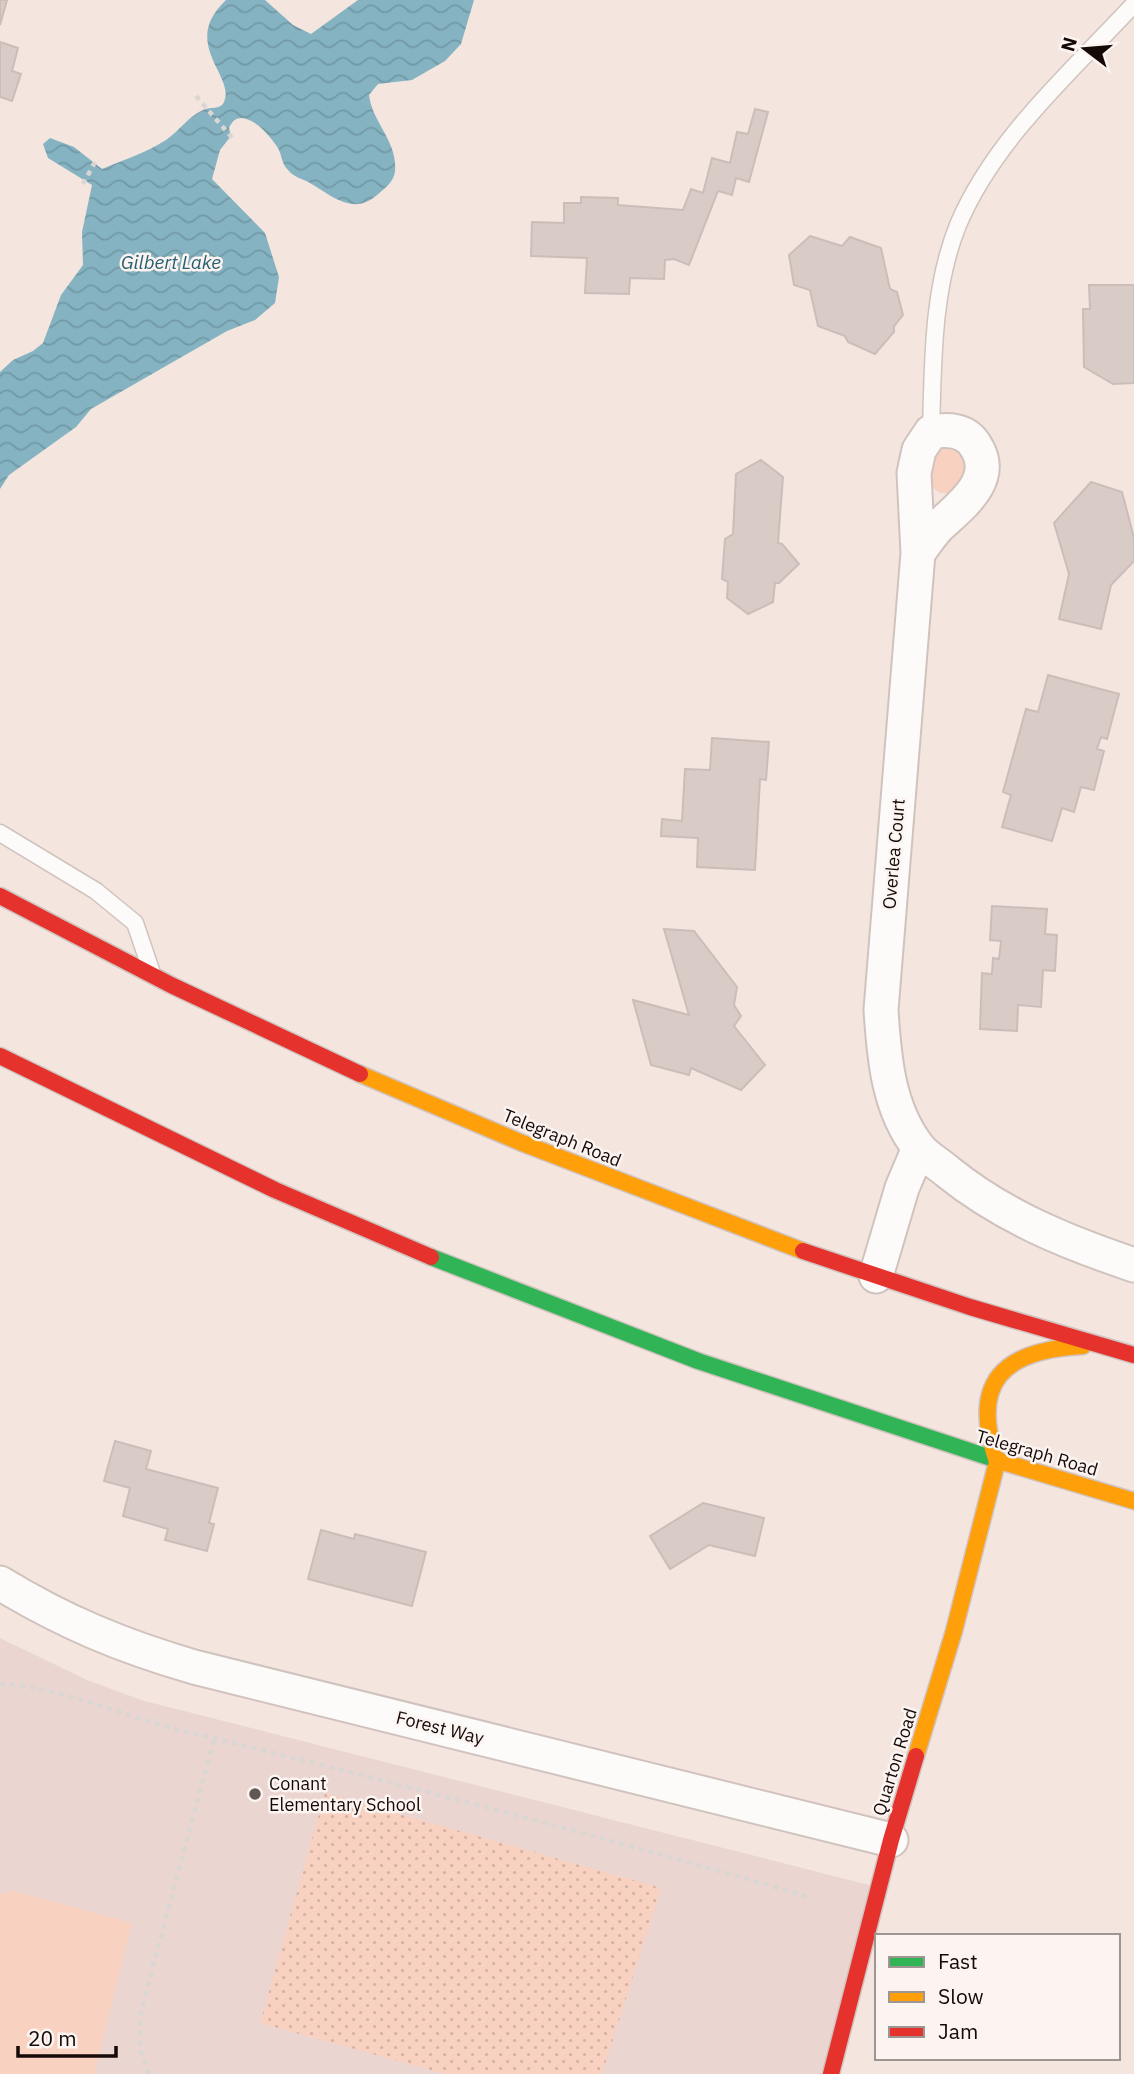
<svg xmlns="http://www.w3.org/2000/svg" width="1134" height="2074" font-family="'IBM Plex Sans',sans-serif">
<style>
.education{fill:#ead5d1}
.green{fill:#f8d1c1}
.park{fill:url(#park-dots)}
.water{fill:url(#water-waves)}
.building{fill:#d9ccc6;stroke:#cbbeba;stroke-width:2}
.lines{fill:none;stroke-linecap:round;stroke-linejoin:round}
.lane-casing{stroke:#d0c3be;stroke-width:19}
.street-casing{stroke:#d0c3be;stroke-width:37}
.fast-casing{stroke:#d0c3be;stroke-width:19}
.slow-casing{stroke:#d0c3be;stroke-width:19}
.jam-casing{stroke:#d0c3be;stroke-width:19}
.path{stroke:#dad6d4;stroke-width:4.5;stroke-dasharray:5 5;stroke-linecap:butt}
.lane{stroke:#fdfbfa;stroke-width:16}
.street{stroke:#fdfbfa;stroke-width:33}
.fast{stroke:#30b455;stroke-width:16}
.slow{stroke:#ff9f0a;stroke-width:16}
.jam{stroke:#e5322d;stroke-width:16}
.poi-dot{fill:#625652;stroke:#fbf4f1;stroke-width:2.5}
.labels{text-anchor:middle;stroke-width:5;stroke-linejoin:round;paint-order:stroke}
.street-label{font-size:18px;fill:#140906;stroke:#fbf4f1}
.poi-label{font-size:18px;fill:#140906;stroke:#fbf4f1;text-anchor:start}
.water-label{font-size:19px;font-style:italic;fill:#265f72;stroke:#fbf4f1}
</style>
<defs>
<pattern id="park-dots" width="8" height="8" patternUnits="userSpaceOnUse" patternTransform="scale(1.75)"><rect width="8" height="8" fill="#f8d1c1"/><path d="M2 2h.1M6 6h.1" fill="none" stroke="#d4b2a4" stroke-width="1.8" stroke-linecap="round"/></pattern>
<pattern id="water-waves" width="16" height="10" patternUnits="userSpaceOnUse" patternTransform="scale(1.75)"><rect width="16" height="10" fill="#85b3c2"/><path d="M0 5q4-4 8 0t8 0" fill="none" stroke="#7299a5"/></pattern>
</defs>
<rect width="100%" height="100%" fill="#f4e5df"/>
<path class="education" d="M0,1638l87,42 54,20 736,187 -52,187h-825z"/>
<path class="green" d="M940,445l22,4 6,26 -15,19 -13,-1 -12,-9 -2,-21z
M14,1891l118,32 -38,151h-94v-180z"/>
<path class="park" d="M325,1793l336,95 -59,186h-157l-185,-51z"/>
<path class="water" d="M226,0h39l28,25 18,9 47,-34h116l-13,44 -16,17 -33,19 -34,4 -9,11c3,27 29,47 26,76 -1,11 -10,17 -18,24 -24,21 -45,1 -67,-12 -9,-5 -15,-5 -22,-13 -6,-6 -6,-13 -9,-20 -8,-15 -39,-49 -50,-22l2,8 -11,14 -8,29 53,54 14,44 -4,26 -20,17 -28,11 -136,78 -15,18 -67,48 -9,14v-117l13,-12 20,-9 10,-8 18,-48 22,-30 -1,-33 10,-47 -44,-27 -5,-14 7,-6 24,9 28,22c21,-9 44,-16 64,-29 12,-8 24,-25 37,-30 9,-4 19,1 22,-11 7,-25 -44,-57 1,-99z"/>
<path class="building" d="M0,0h7l-7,25z
M0,42l18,6 -6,23 9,3 -9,27 -12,-4z
M755,109l13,3 -19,70 -13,-4 -4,17 -14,-4 -29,74 -15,-6 -9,1 -1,19 -34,-1 -1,16 -44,-1 2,-35 -56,-2 1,-34 32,1v-20h17v-6l37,1v7l65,5 8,-21 12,4 9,-35 18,5 7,-31 11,2z
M810,236l32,10 8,-9 31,11 9,41 7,3 6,23 -9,11v6l-19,22 -27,-12 -3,-6 -27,-10 -8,-36 -16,-5 -5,-30z
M1089,285h45v98l-21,1 -29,-17 -1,-58h7z
M761,460l22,17 -5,66 4,1 17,20 -20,19h-4l-2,19 -25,12 -21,-16 1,-16 -6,-3 3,-40 8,-5 3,-60z
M1091,482l31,10 12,46v23l-23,24 -10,44 -42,-10 10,-45 -15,-51z
M1048,675l71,19 -12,45 -6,-2 -4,12 7,2 -10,39 -13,-3 -7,25 -12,-4 -10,33 -50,-14 9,-32 -8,-3 23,-83 12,3z
M712,738l57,4 -3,38 -6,-1 -5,91 -58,-3 1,-29 -37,-2 1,-17 20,2 3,-52 25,1z
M992,906l55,3 -2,25 12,1 -2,36 -12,-1 -2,37 -23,-2 -1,26 -37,-2 2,-56 10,1 1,-16 6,1 2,-18 -11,-1z
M664,929l30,2 43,56 -3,18 7,11 -7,10 31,39 -24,25 -50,-22 -2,7 -38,-10 -18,-65 56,15z
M115,1441l36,10 -5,18 72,19 -9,35 5,1 -7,27 -42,-11 3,-11 -45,-13 7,-28 -26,-7z
M703,1503l61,15 -9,38 -46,-11 -39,24 -20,-33z
M321,1530l33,9 1,-5 71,18 -14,54 -104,-27z"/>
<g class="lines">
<g class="lane-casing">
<path id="lane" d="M931,432c2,-68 1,-143 27,-207 36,-86 114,-154 176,-221
M0,833l96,58 39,32 16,47"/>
</g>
<g class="street-casing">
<path id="street" d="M918,553c6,-8 13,-18 20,-26 22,-21 60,-47 37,-82 -10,-16 -28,-16 -44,-13l-12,18 -5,23 4,80 -37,457c3,47 7,99 38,138 7,9 20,16 29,24 56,45 118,70 186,93
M876,1276l26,-88 17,-40
M0,1583c64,39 122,63 194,84l697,173"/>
</g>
<g class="fast-casing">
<path id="fast" d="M431,1257l267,104 305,101"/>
</g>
<g class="slow-casing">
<path id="slow" d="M360,1074l162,69 281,108
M997,1462c-28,-81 7,-112 86,-116
M1003,1462l131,39
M916,1756l38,-125 43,-169"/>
</g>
<g class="jam-casing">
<path id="jam" d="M0,896l171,89 189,89
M0,1056l275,134 156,67
M803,1251l167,56 164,48
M831,2074l60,-234 25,-84"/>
</g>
<path class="path" d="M196,96l38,44
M83,184l12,-22
M0,1684c54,1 128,34 184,47 209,51 418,105 625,166
M149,2074l-9,-25 1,-38 73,-272"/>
<use href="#lane" class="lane"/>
<use href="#street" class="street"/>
<use href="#fast" class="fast"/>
<use href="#slow" class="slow"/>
<use href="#jam" class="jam"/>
</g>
<circle class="poi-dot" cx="255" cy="1794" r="7"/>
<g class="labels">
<g class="street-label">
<text transform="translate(894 854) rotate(-85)" y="6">Overlea Court</text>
<text transform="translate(562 1138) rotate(22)" y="6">Telegraph Road</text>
<text transform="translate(1037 1453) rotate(16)" y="6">Telegraph Road</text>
<text transform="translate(440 1728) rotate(14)" y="6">Forest Way</text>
<text transform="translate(895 1762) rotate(-73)" y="6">Quarton Road</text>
</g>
<g class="poi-label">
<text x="269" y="1790">Conant<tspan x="269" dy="21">Elementary School</tspan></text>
</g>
<g class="water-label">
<text x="171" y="269">Gilbert Lake</text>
</g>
</g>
<rect x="875" y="1934" width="245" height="126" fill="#fbf4f1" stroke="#9f9693" stroke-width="2"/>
<rect x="889" y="1957" width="35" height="10" fill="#30b455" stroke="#9f9693" stroke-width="2"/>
<text x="938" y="1969" font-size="21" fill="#140906">Fast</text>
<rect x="889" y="1992" width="35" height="10" fill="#ff9f0a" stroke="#9f9693" stroke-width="2"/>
<text x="938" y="2004" font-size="21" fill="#140906">Slow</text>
<rect x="889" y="2027" width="35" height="10" fill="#e5322d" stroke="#9f9693" stroke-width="2"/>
<text x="938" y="2039" font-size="21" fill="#140906">Jam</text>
<g transform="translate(1085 49) rotate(286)" stroke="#fbf4f1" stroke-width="5" paint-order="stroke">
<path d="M0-5L12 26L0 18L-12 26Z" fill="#140906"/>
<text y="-10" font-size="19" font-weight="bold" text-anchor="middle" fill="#140906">N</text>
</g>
<path d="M18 2046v10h98v-10" fill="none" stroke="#140906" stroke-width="3.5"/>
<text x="28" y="2046" font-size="21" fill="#140906" stroke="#fbf4f1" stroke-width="5" paint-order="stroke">20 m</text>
</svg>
